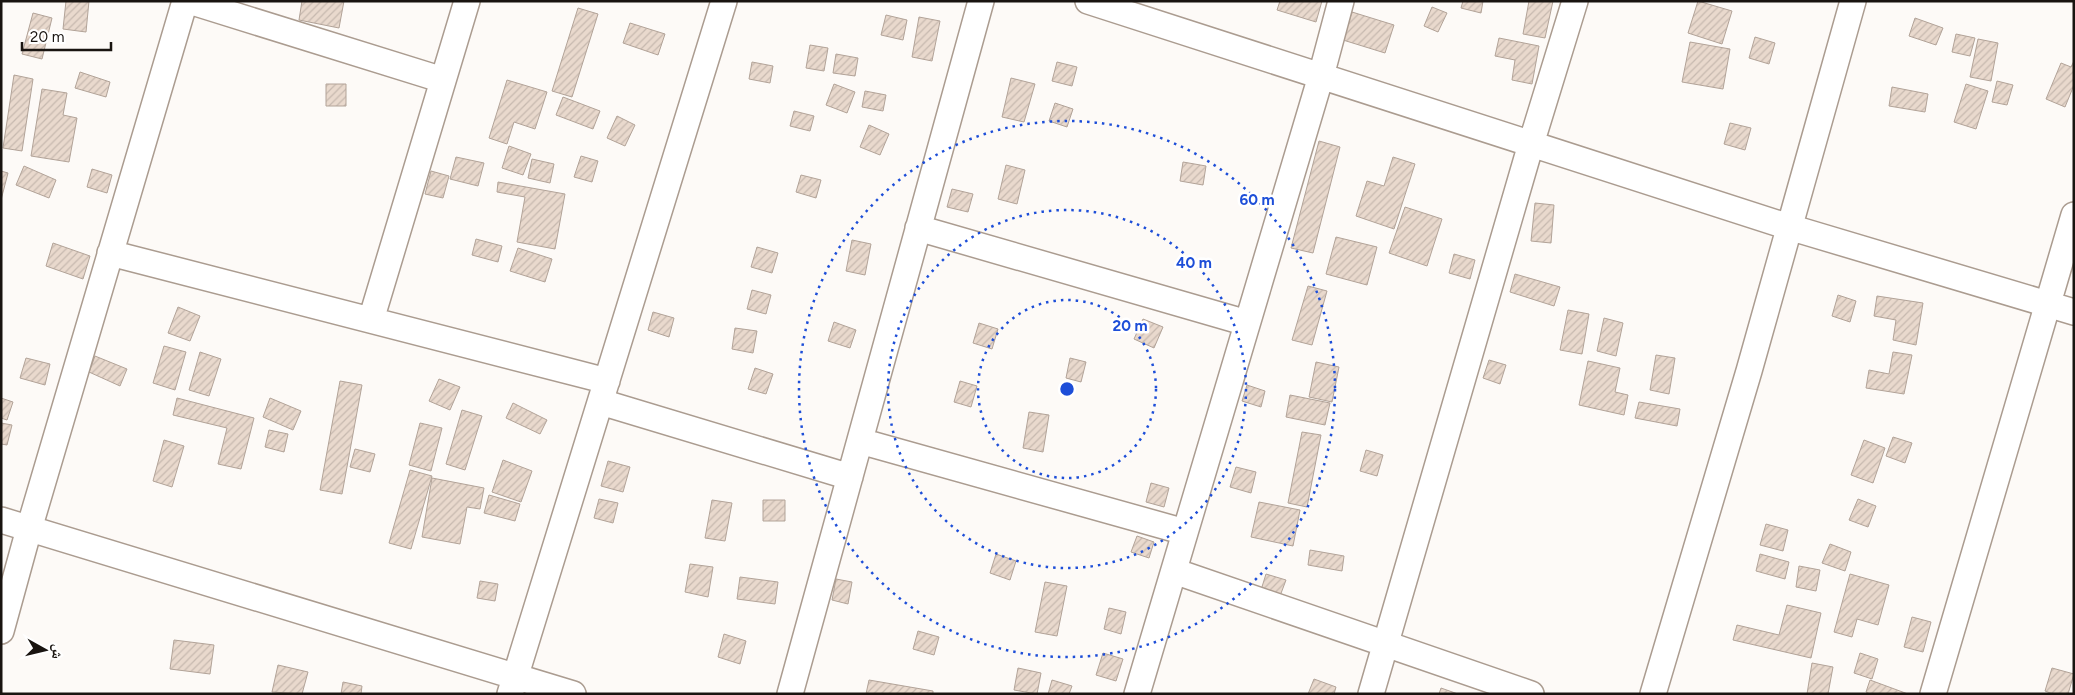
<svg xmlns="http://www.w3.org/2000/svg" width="2075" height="695" font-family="Figtree,'Noto Naskh Arabic',sans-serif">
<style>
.building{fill:url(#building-hatch);stroke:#b2a398}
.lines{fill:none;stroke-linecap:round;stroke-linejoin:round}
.street-casing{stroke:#ab9c90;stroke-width:28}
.street{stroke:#fff;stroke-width:25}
.ring{fill:none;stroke:#1d4ed8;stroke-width:2.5;stroke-dasharray:2.5 5}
.centre{fill:#1d4ed8;stroke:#fff;stroke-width:2.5}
.ring-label{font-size:15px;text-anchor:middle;font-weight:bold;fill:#1d4ed8;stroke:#fff;stroke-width:5;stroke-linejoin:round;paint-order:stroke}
</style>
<defs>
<pattern id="building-hatch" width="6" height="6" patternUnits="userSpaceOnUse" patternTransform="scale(1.25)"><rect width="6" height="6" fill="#e9d9cd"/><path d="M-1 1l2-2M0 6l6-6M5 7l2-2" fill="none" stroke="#c7b9af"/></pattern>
</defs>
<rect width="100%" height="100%" fill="#fdfaf7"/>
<path class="building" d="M66,1h23l-3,31 -23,-3z
M302,1h42l-5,27 -40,-8z
M1280,1h42l-6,21 -39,-12z
M1463,1h20l-2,12 -20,-5z
M1529,1h24l-8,37 -22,-4z
M1698,1l34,10 -10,33 -34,-11z
M1432,7l15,6 -9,19 -14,-6z
M578,8l20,6 -26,83 -20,-6z
M1352,12l42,13 -9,28 -42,-13z
M33,13l19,5 -10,41 -20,-5z
M886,15l21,5 -4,20 -22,-5z
M919,17l21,4 -8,40 -20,-4z
M1915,18l28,10 -7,17 -27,-9z
M630,23l35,11 -7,21 -35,-12z
M1956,34l19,4 -5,18 -18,-4z
M1755,37l20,6 -6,21 -20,-6z
M1499,38l40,8 -7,38 -20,-4 3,-20 -20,-4z
M1978,39l20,4 -7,38 -21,-4z
M1690,42l40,7 -7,40 -41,-7z
M810,45l18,3 -4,23 -18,-3z
M836,54l22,4 -3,18 -22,-3z
M2074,61v24l-9,22 -19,-8 15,-36 10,4z
M752,62l21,4 -3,17 -21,-4z
M1057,62l20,5 -5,19 -20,-5z
M80,72l30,10 -4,15 -31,-9z
M14,75l19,4 -11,72 -19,-3z
M1011,78l24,6 -11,38 -22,-5z
M507,80l40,12 -12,37 -21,-7 -7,22 -18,-6z
M1997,81l16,4 -6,20 -15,-3z
M326,84h20v22h-20z
M834,84l21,8 -8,21 -21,-8z
M1966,84l22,7 -12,38 -22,-7z
M1892,87l36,7 -3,18 -36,-6z
M42,89l25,4 -4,22 14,3 -8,44 -38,-6z
M865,91l21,4 -3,16 -21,-4z
M563,97l37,14 -7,18 -37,-14z
M1055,103l18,6 -6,18 -18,-6z
M794,111l20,5 -4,15 -20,-5z
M617,116l18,9 -10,21 -18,-8z
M1730,123l21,5 -6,22 -21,-6z
M869,125l20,9 -9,21 -20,-8z
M1319,141l21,6 -27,106 -22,-5z
M509,146l22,8 -8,21 -21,-7z
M581,156l17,5 -6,21 -18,-5z
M456,157l28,6 -6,23 -28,-7z
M1393,157l22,7 -21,65 -38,-13 11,-35 17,5z
M532,159l22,5 -4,19 -22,-5z
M1183,162l23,4 -3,19 -23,-4z
M1006,165l19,5 -8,34 -19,-5z
M24,166l32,14 -7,18 -33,-13z
M92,169l20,6 -5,18 -20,-6z
M1,171l7,2 -7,27z
M431,171l18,5 -6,22 -18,-4z
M801,175l20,5 -5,18 -20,-6z
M498,182l67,12 -10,55 -38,-7 8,-45 -28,-5z
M952,189l21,5 -5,18 -21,-5z
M1535,203l19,2 -3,38 -20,-2z
M1405,207l37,12 -15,47 -38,-13z
M1336,237l41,10 -10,38 -41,-11z
M476,239l26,7 -4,16 -26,-7z
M852,240l19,4 -6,31 -19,-4z
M53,243l37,13 -7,23 -37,-13z
M757,247l21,6 -6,20 -21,-6z
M518,248l34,11 -7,23 -35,-11z
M1454,254l21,6 -5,19 -21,-6z
M1515,274l45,13 -6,19 -44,-14z
M1308,286l19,5 -15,54 -20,-5z
M752,290l19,5 -5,19 -19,-5z
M1838,295l18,6 -6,21 -18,-6z
M1877,296l46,7 -7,42 -23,-5 3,-20 -22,-4z
M178,307l22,9 -10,25 -22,-8z
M1568,310l21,4 -7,40 -22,-4z
M653,312l21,6 -5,19 -21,-7z
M1604,318l19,5 -7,33 -19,-5z
M1143,319l20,8 -9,21 -20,-9z
M834,322l22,8 -6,18 -22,-7z
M979,323l19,6 -6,20 -19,-6z
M735,328l22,3 -4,22 -21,-4z
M164,346l22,6 -11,38 -22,-7z
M200,352l21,7 -12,37 -20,-6z
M1893,352l19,3 -8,39 -38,-6 3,-18 20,4z
M1656,355l19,3 -6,36 -19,-4z
M95,356l32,13 -7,17 -31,-14z
M26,358l24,6 -5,21 -25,-7z
M1070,358l16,4 -5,20 -15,-4z
M1489,360l17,5 -6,19 -17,-6z
M1588,361l32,7 -5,24 13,3 -4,20 -45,-10z
M1316,362l23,5 -7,35 -23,-5z
M755,368l18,6 -7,20 -18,-5z
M439,379l21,8 -10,23 -21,-9z
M340,381l22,4 -20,109 -22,-4z
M960,381l17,5 -6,21 -17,-5z
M1247,385l18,6 -4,16 -19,-6z
M1290,395l40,8 -5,22 -39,-8z
M1,398l12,4 -6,18 -6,-2z
M177,398l77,20 -13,51 -23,-5 9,-36 -54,-13z
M270,398l31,13 -8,19 -30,-13z
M1639,402l41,7 -3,17 -42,-8z
M513,403l34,17 -7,14 -34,-16z
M462,410l20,6 -17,54 -19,-6z
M1029,412l20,3 -6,37 -20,-4z
M1,423l11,2 -5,20 -6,-1z
M420,423l22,5 -11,43 -22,-6z
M269,430l19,4 -4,18 -19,-5z
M1302,432l19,3 -14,72 -19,-4z
M1893,437l19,6 -7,20 -19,-7z
M164,440l20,6 -12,41 -19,-6z
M1864,440l21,8 -12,35 -22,-8z
M355,449l20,5 -5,18 -20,-5z
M1366,450l17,5 -6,21 -17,-5z
M503,460l29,11 -11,31 -29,-10z
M608,461l22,6 -7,25 -22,-6z
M1236,467l20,5 -5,21 -21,-6z
M410,470l22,6 -21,73 -22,-6z
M432,478l52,10 -4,21 -13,-2 -7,37 -38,-7z
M1151,483l18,5 -5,19 -18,-5z
M489,495l31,9 -5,17 -31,-8z
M599,499l19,4 -5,20 -19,-5z
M1858,499l18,7 -8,21 -19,-7z
M712,500l20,3 -7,38 -20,-3z
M763,500h22v21h-22z
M1259,502l41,8 -7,36 -42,-9z
M1766,524l22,6 -5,21 -23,-6z
M1137,536l17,6 -5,16 -18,-6z
M1830,544l21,8 -6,19 -23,-8z
M1310,550l34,6 -2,15 -34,-6z
M996,554l20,7 -6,19 -20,-7z
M1760,554l29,8 -4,17 -29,-8z
M690,564l23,3 -5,30 -23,-5z
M1799,566l21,4 -4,21 -20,-4z
M1266,574l20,6 -6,16 -19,-6z
M1850,574l39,11 -11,40 -21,-6 -5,18 -18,-5z
M740,577l38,5 -3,22 -38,-5z
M836,579l16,3 -4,22 -16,-4z
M480,581l18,3 -3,17 -18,-3z
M1045,582l22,4 -10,50 -22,-4z
M1787,605l34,8 -10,45 -78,-18 4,-15 42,10z
M1109,608l17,4 -5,22 -17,-5z
M1912,617l19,5 -8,30 -19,-5z
M918,631l21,6 -5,18 -21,-6z
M724,634l22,7 -6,23 -22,-7z
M174,640l40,5 -4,29 -40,-5z
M1103,653l20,6 -7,22 -20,-6z
M1860,653l18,6 -6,20 -18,-6z
M1812,663l21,4 -5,27h-21z
M278,665l30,7 -6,22 -30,-2z
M1018,668l23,5 -4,21 -23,-4z
M2052,668l22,6 -6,20h-15l-8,-3z
M1314,679l22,8 -2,7h-26z
M869,680l64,11v3h-67z
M1052,680l20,6 -3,8h-21z
M1870,680l38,14h-38l-4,-2z
M343,682l19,4 -1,8h-20z
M1441,688l17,6h-19z"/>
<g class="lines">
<g class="street-casing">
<path id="street" d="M189,1l254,79
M1088,1l701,226 285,85
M918,228l329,95
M110,253l497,128
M371,320l96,-319
M601,402l249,75
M860,441l325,91
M1,520l572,174
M1174,571l357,123
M1,631l28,-102 156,-528
M510,694l214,-693
M790,694l191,-693
M1137,694l184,-618 20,-75
M1371,694l160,-550 44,-143
M1653,694l96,-323 104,-370
M1933,694l141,-479"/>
</g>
<use href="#street" class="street"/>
</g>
<g class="ring">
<circle cx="1067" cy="389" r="89"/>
<circle cx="1067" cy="389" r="179"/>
<circle cx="1067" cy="389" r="268"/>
</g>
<circle cx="1067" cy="389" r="8" class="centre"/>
<g class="ring-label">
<text x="1257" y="205">60 m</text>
<text x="1194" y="268">40 m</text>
<text x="1130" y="331">20 m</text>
</g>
<rect width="2075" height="695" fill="none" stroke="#191410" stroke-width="5"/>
<g transform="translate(45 650) rotate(98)" stroke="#ffffff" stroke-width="4" paint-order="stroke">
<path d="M0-4L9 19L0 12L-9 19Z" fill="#191410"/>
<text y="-8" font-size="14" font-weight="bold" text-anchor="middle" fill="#191410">ش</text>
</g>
<path d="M22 42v8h89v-8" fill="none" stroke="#191410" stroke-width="2.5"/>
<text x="30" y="42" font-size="15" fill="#191410" stroke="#ffffff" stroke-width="4" paint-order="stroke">20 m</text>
</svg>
